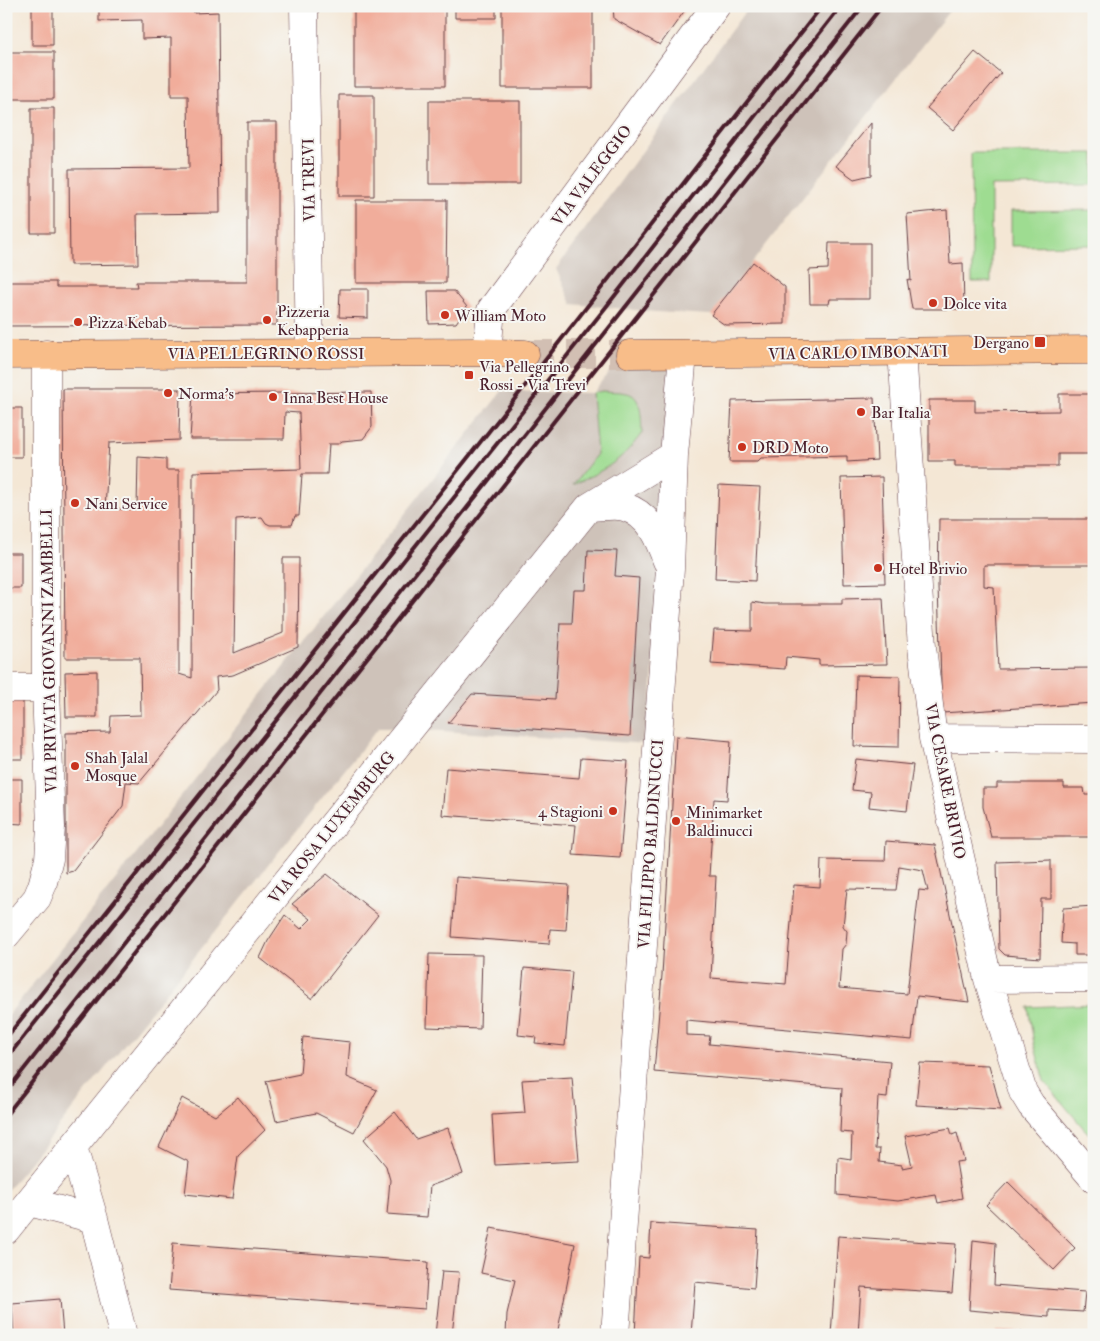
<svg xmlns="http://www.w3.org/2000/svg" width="1100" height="1341" font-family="'IM FELL Double Pica',serif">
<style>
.industrial{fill:#cec2b9}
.green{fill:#9edc91;stroke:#747e5e}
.building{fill:#f1ad9b;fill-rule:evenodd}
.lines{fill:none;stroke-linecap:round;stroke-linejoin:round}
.major-tunnel{stroke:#d2bfb3;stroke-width:28;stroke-dasharray:28 14;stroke-linecap:butt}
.minor-casing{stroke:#643d44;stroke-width:29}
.major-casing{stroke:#643d44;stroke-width:29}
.minor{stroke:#fff;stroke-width:28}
.major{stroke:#f8bd89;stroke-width:28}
.rail{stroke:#4a1f2b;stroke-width:4}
.poi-dot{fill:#c8321e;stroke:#f6f6f2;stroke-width:2}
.labels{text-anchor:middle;stroke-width:4;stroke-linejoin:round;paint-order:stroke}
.street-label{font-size:16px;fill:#4a1f2b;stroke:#f6f6f2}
.poi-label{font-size:16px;fill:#4a1f2b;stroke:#f6f6f2;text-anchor:start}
</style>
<rect width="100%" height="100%" fill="#f6f6f2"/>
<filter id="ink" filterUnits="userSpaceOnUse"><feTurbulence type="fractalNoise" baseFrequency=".02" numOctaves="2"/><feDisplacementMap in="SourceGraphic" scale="10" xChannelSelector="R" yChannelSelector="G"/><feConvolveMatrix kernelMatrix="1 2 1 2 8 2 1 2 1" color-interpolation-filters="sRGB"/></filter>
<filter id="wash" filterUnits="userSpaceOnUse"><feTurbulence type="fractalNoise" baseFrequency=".0096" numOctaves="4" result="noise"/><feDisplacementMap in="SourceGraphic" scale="20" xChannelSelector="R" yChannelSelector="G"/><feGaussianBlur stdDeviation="1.12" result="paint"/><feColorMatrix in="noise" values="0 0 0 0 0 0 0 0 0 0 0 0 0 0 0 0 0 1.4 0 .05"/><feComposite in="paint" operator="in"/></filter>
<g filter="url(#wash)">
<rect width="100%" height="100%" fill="#f4e7d5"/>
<path class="industrial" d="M749,6h204l-242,309 -55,-3 -84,-8 -16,-35z
M618,361h56l-26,383 -269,-17 -373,465v-174l496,-627 90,2z"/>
<path class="green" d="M971,153h123v32l-103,1v96h-19z
M1094,210v35l-83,1v-35z
M602,391c8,1 18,0 25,2 16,3 14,27 15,40 -22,30 -37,36 -69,52l24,-31 -5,-61z
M1094,1004v134l-9,-8 -41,-49 -10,-37 -6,-37z"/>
<g id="blocks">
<path class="building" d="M32,6h21v39h-21z
M99,6h95v7l24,-1 2,201 -83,1 1,50 -68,1 -1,-96 120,-1 -1,-72h-17v-58l-29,1v-19l-43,1z
M354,6h91v80h-91z
M455,6h41v12h-41z
M502,6h91v82h-91z
M613,6h75l-28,39 -46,-26z
M6,52h48v47h-48z
M975,52l26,21 -48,57 -26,-22z
M339,95h35v101h-35z
M429,101h91v83h-91z
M31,108h23v125h-23z
M247,122h30v203l-271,1v-44h50v5h81l-1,-5h111z
M871,123v52l-17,4 -18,-13z
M356,200h91l-1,83h-90z
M947,210l3,54 13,-1 1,46h-52l-5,-30 4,2 -4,-67z
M829,243h41v56h-40l-1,5h-19l-1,-34 19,-1z
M753,262l32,25v37l-60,1 -14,-10z
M340,289h28v29l-29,-1z
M428,291h26l13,16 -11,16 -27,1z
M63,389h117l-1,51 -70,3 -4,66h32l1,-52 28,2v11h13v204l13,4 1,-206 108,-3 -2,-56 -14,-1 -1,27h-94l3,-45 178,-2 1,35 -9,12 -21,2 -4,3h-9l-2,30h-25l-3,42h-4l-3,9h-22l-4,-2 -4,-6 -26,2 -2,134 49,-20v-75h16l-1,89 -65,28 -17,2 1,13 -78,93 -13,-1 -3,24 -50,65 -7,2v-140l44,-1 1,-16 30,-1 -1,-57h-75z
M1059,394h35v60h-36v12h-103v-5h-26v-61h46v12l84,-1z
M874,398l3,62 -30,2v-6l-86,2 -4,4h-28l3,-61z
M6,408h16v49h-16z
M882,477l3,106 -41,1 -3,-106z
M719,485l41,2 -5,94 -40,-2z
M939,519h155v46h-110v21l10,1 4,82 96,-1v35l-152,10 -4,-127z
M588,550l29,1 -2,25 24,2 -9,158 -182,-13 24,-29 83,5 5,-76h12l2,-33h12z
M6,553h15v35h-15z
M883,598l4,66 -68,1v-5l-33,-3 -1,12 -74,-5 3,-34 38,1v-29l13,2h77v-5z
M97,671v46h-31l-1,-45z
M856,675l44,1 -1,71 -45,-1z
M6,698h17v61h-17z
M676,736l55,5 -4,59 -13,-1 -5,77h7l-5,102 75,6 8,-99 26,2 1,-27 64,1 1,-20 49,4 34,157 -52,-6 -5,44 -226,-20v15l24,1 -1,8 181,17 -3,37 -9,-1 -3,52h5l-1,13 23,3v3l10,-2 -7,-30 45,-8 2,7 5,-2 7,28 -8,1 6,36 -24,5 -2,-8 -38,6 -61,-6 1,-38 13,2 1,-26 -12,-1 2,-44 -188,-16 8,-97zM899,866l24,4 5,21 -9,-1 -12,104 -68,-6 3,-39 4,-5 1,-13 -4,-5 4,-37 49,1z
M581,758l47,3 -8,97 -47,-3 3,-30 -134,-10 4,-47 133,10z
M856,759l57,6 -6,46 -38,-4 2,-15 -19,-2z
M6,779h16v45l-16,-1z
M997,783h67v5h20l1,7h9v42h-103l-8,-30v-19h14z
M1051,860v39h-10l-1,59 -35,-3 -6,-6 -2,-87z
M327,874l51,41 -66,84 -52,-41 8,-17 17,-26 16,14 10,-10 -19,-15z
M456,877l113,8 -3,45 -16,-1 -1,15 -97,-7z
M1094,906v49h-19v-11l-14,-1 2,-35z
M429,954l53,1 -2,74 -53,-2z
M524,968l48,4 -7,74 -30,-3 1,-6 -18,-2z
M303,1037l47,5 -3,35 30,13 -23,42 -38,-19 -40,8 -10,-40 34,-7z
M920,1063l69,2 12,45 -85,-5z
M572,1077l7,84 -84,4 -3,-50 33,-2 -3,-33z
M238,1097l27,33 -27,26 -6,43 -47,-5 4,-32 -30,-15 23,-49 33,18z
M395,1112l21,27 32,-11 15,46 -33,12 -3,31 -40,-3 3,-34 -4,-14 -22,-27z
M1008,1182l67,66 -21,22 -68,-65z
M651,1223l107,7 -4,58 -59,-6 -4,53h-56l4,-78 10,1z
M491,1228l84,16 -18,91h-51l1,-21 8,-34 -34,-7z
M838,1236l118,8 -4,49 -91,-6 -3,48h-27z
M973,1240l23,3 -2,42 91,7 -2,20 -34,-2v7l-80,-7z
M173,1243l255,19 -3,47 -256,-19z
M442,1271l17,1 -7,63h-17z
M60,1299l3,36h-49l-2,-32z
M996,1331l52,2v2h-52z"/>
</g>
</g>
<g filter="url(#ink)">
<use href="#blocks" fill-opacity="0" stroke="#643d44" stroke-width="1"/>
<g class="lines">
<path class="major-tunnel" d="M525,354h105"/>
<g class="minor-casing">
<path id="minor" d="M304,6l6,347
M902,351l20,296 11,91 55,241 35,113 8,13 63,74
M487,353l4,-43 225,-304
M590,507c10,0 25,-3 35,0 25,8 34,32 42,54
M6,688h40
M933,738l161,1
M6,935l31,-37 5,-12 7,-27 2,-32 -5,-139v-334
M988,979l106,-1
M73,1147l21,72 29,116
M29,1202l65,17
M6,1230l583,-723 85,-52
M615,1335l55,-766 4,-114 9,-101"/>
</g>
<g class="major-casing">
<path id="major" d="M630,354l464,-4
M6,355l469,-3 50,2"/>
</g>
<use href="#minor" class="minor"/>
<use href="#major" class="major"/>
<path class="rail" d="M6,1038l515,-647 301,-385
M6,1059l600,-752 235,-301
M6,1092l857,-1086
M6,1115l876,-1109"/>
</g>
</g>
<g class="poi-dot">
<circle cx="933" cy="303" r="5"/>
<circle cx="445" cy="315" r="5"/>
<circle cx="267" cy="320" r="5"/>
<circle cx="78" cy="322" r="5"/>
<rect x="1034" y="336" width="12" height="12" rx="2.5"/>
<rect x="464" y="370" width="10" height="10" rx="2.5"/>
<circle cx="168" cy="393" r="5"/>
<circle cx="273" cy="397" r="5"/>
<circle cx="861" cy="412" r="5"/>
<circle cx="742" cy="447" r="5"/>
<circle cx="75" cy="503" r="5"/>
<circle cx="878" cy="568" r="5"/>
<circle cx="75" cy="766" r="5"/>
<circle cx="613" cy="811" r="5"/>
<circle cx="676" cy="821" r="5"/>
</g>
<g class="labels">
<g class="street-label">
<text transform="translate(591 175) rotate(-53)" y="6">VIA VALEGGIO</text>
<text transform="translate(308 180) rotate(-91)" y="6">VIA TREVI</text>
<text transform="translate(858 352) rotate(-1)" y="6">VIA CARLO IMBONATI</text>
<text x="266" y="359">VIA PELLEGRINO ROSSI</text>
<text transform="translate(48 651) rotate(-91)" y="6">VIA PRIVATA GIOVANNI ZAMBELLI</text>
<text transform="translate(946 781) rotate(79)" y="6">VIA CESARE BRIVIO</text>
<text transform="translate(331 827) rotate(-51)" y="6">VIA ROSA LUXEMBURG</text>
<text transform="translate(650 844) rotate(-86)" y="6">VIA FILIPPO BALDINUCCI</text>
</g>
<g class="poi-label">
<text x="943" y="309">Dolce vita</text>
<text x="277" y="317">Pizzeria<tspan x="277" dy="18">Kebapperia</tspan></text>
<text x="455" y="321">William Moto</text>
<text x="88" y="328">Pizza Kebab</text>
<text x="1029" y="348" text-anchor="end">Dergano</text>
<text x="479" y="372">Via Pellegrino<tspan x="479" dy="18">Rossi - Via Trevi</tspan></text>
<text x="178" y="399">Norma's</text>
<text x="283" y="403">Inna Best House</text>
<text x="871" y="418">Bar Italia</text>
<text x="752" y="453">DRD Moto</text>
<text x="85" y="509">Nani Service</text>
<text x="888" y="574">Hotel Brivio</text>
<text x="85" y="763">Shah Jalal<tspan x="85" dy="18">Mosque</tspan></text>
<text x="603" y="817" text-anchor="end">4 Stagioni</text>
<text x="686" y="818">Minimarket<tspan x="686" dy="18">Baldinucci</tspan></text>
</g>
</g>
<rect width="1100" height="1341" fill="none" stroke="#f6f6f2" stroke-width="25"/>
</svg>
